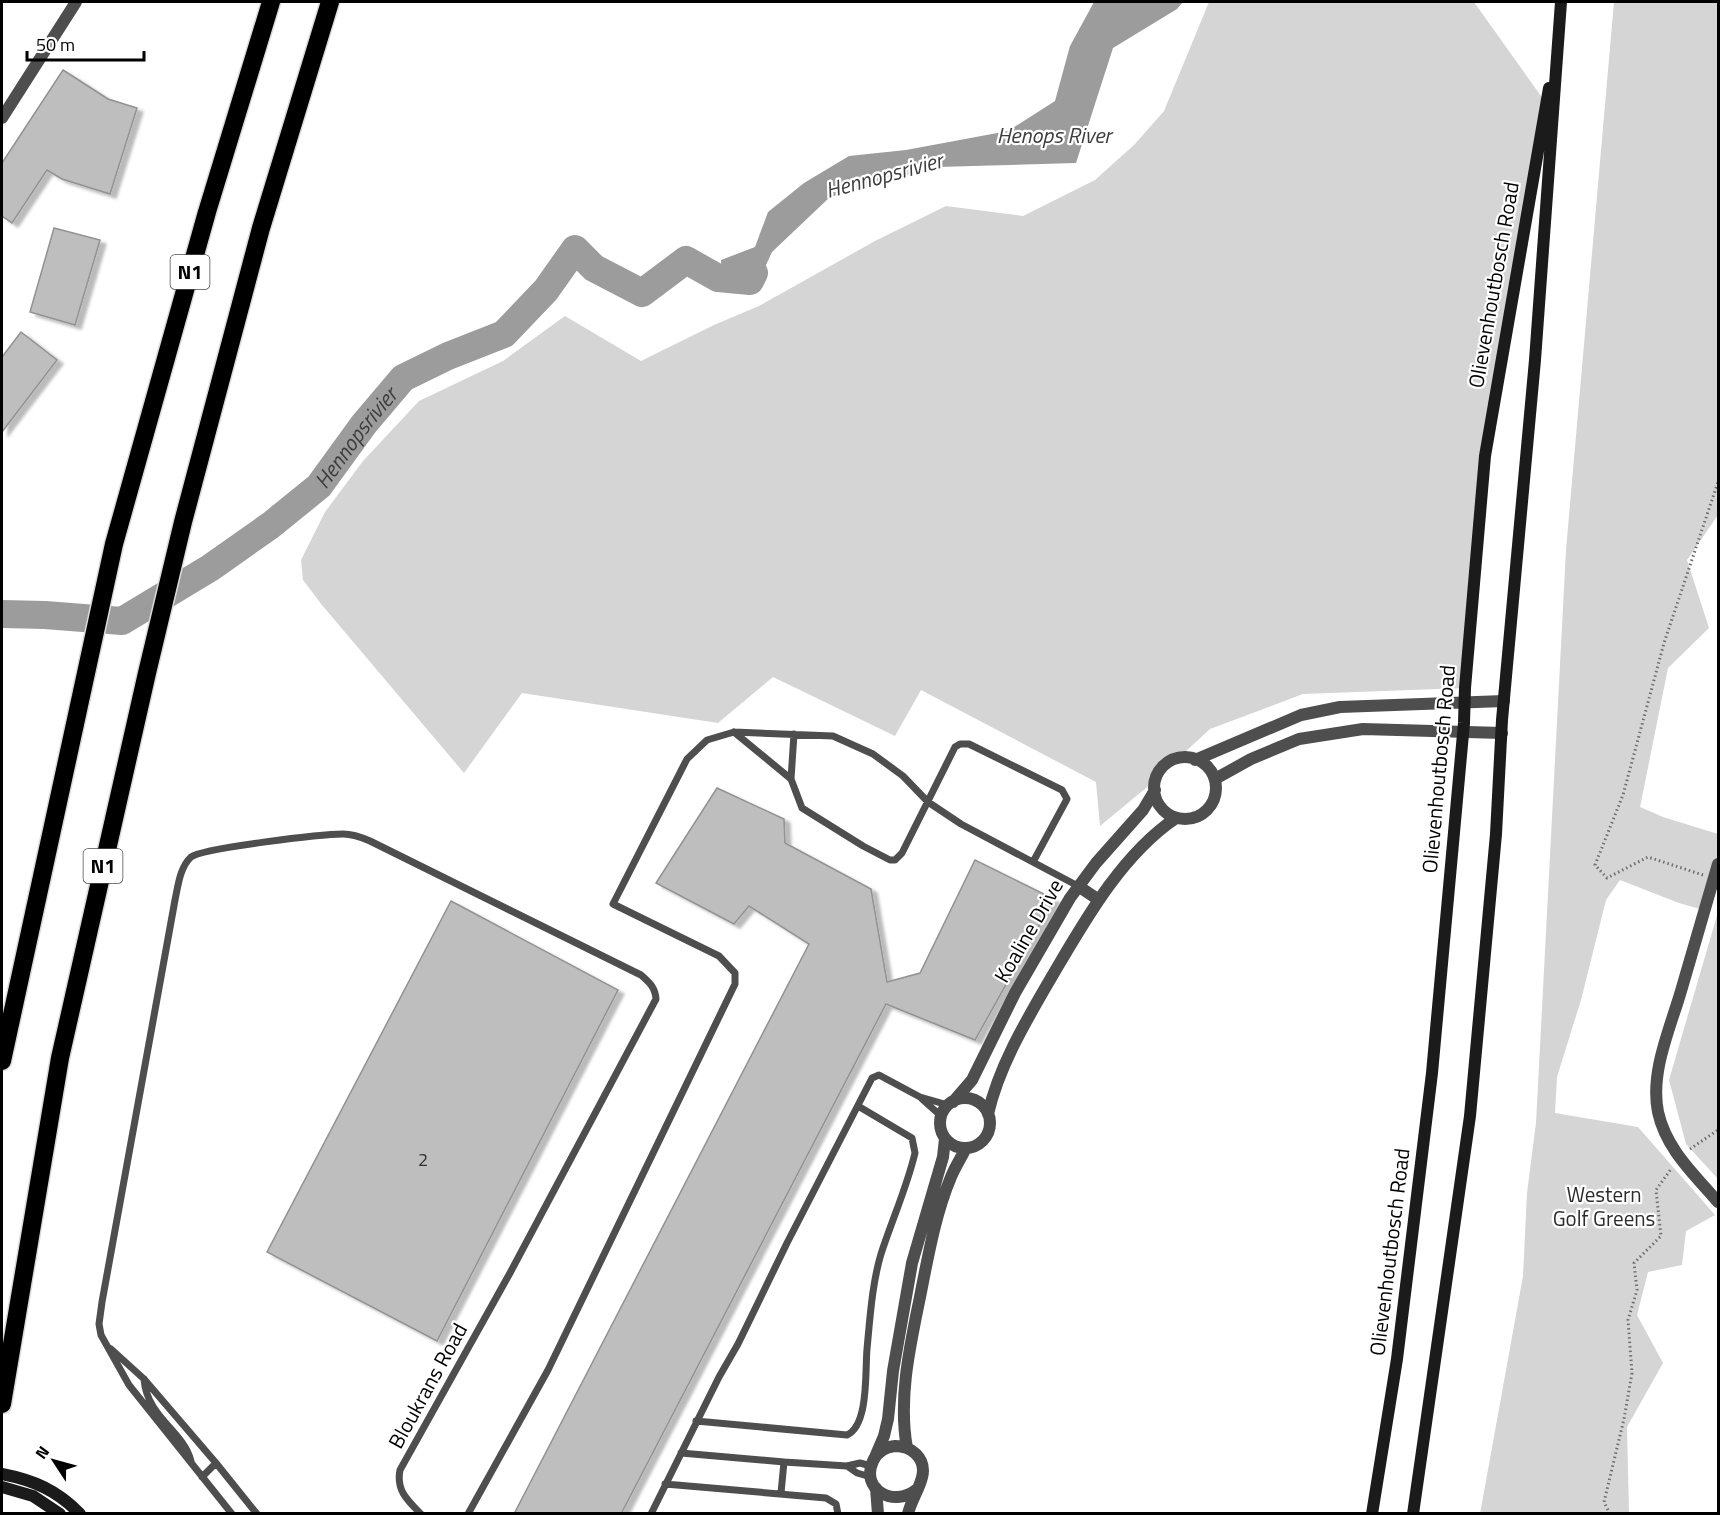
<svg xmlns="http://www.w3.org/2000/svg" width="1720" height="1515" font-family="'Titillium Web',sans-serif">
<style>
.green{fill:#d5d5d5}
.water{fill:#9c9c9c}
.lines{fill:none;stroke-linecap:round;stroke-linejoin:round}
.river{stroke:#9c9c9c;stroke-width:28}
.building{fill:#bebebe;stroke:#929292;stroke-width:1.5;filter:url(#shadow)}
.highway-casing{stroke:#dbdbdb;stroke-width:21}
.path{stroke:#707070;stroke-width:3;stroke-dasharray:1.5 3;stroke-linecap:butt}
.lane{stroke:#4e4e4e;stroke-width:7}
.street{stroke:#4e4e4e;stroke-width:12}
.secondary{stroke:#1b1b1b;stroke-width:12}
.highway{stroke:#000;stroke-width:18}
.labels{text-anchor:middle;stroke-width:4.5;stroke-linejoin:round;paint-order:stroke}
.number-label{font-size:18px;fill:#303030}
.shield{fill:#fff;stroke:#4c4c4c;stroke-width:1.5}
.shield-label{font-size:20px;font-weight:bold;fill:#000}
.street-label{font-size:21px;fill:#000;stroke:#fff}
.park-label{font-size:21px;fill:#2c2c2c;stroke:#fff}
.water-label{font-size:22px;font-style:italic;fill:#3d3d3d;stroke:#fff}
</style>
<defs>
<filter id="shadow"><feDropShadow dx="6" dy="4" stdDeviation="1.5" flood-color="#0004"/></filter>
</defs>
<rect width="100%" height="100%" fill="#fff"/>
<path class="green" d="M1209,2h265l72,101 -46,266 -35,319 -162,6 -93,35 -64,59 -46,38 -4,-44 -175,-92 -26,46 -122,-59 -55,46 -196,-30 -58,80 -142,-168 -19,-25 -2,-20 24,-48 38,-51 56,-60 84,-40 62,-45 76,45 73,-36 45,-19 116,-65 71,-35 77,10 72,-36 40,-36 29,-33z
M1614,2h104v513l-31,45 22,68 -41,40 -28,139 23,10 55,17v22l-15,54 -24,-7 -59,-23 -14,20 -25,100 -24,77 -2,36 83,14 77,88 -29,16 -4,34 -34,7 -11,43 26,48 -36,64 2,86 -149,1 43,-238 4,-83 9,-70 30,-573z
M1718,912v267l-32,-35 -17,-64z"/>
<path class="water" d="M1094,2h89l-6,7 -64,39 -37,115 -139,4 -107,30 -58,55 -17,37 -33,-4 -1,-25 34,-13 13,-35 36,-29 45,-27 57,-6 102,-19 47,-30 15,-55z"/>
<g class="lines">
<path class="river" id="s1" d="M2,614l43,1 77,6 88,-53 61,-43 48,-39 45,-62 39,-46 45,-22 56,-22 42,-44 29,-41 19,19 48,25 44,-33 32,18 32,3 4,-8"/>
</g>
<path class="building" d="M63,70l45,29 29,9 -27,86 -48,-15 -15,-9 -35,53 -10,-7v-53z
M54,228l46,12 -25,85 -45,-13z
M21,332l36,28 -55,72v-75z
M717,788l67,31 1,24 86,46 16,93 33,-9 55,-113 79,39 -79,141 -89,-36 -265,510h-107l295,-570 -60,-38 -15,18 -78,-41z
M451,901l167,89 -181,351 -170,-89z"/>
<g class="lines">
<g class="highway-casing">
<path id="highway" d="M2,1061l112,-517 93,-332 64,-210
M2,1404l58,-346 87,-385 36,-151 78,-294 69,-226"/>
</g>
<path class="path" d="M1703,875l-55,-18 -41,21 -12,-13 28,-70 41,-152 54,-161
M1690,1149l28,-19
M1610,1514l-6,-12 20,-83 8,-46 -4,-53 9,-30 -3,-27 27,-27 -5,-46 15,-21"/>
<path class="lane" d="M734,732l57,47
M794,734l-3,45 11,29 61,38 27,14h5l7,-7 53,-106 5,-3h9l93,46 5,9 -34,63
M922,1099l19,17
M111,1349l33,30 72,84 41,51
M144,1379c3,39 39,51 47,82
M696,1421l151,14c22,-10 18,-64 20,-86 3,-31 5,-65 14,-95 11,-34 26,-67 34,-101l-3,-15 -54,-32
M681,1453l103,9 63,4 13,-3 11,3
M847,1466l10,7 14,4
M202,1477l14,-14
M665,1484l161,14 10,6 2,10
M781,1493l3,-31
M232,1514l-103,-129 -28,-50 -2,-11 3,-22 73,-402c3,-14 5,-33 16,-43 11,-9 132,-23 152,-23 10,0 18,3 27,7l271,134c9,8 14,12 15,24l-146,274 -110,197c-4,20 7,30 21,44
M468,1514l80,-144 187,-386v-11l-16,-17 -106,-52 74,-145 20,-19 27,-8 99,4 40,18 30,22 25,26 33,22 117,62
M651,1514l68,-137 19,-33 49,-101 85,-165 7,-3 41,22 28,8"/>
<path class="street" d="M2,118l74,-116
M1154 788a31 31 0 1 1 62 0a31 31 0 1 1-62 0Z
M1195,760l106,-45 39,-8 164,-6
M1215,779l36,-20 48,-20 64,-10 139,4
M1718,864c-12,42 -25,85 -37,127 -11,38 -31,81 -23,121 8,37 36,62 60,90
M1078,886l21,14
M940 1123a25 25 0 1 1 50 0a25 25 0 1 1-50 0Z
M953,1102l19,-22 43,-87 55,-95 26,-35 47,-53 12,-20
M988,1114c11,-48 38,-93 63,-136 33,-56 70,-123 125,-160
M907,1448c-9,-50 3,-102 13,-151 8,-40 15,-82 31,-120 4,-10 10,-19 15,-29
M875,1457l9,-21 4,-17 5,-48 19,-108 31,-106 2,-18
M876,1488l2,26
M908,1514c4,-20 26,-42 8,-60 -6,-6 -13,-8 -21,-8 -10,1 -18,6 -22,15 -13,28 20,47 43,29"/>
<path class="secondary" d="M2,1474c31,6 55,16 78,40
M2,1487l31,9 27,18
M1372,1514l25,-155 35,-286 32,-350 1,-35 20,-232 64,-368
M1413,1514l57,-398 26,-282 6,-114 33,-360 26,-358"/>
<use href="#highway" class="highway"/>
</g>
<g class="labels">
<g class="number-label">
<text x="423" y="1166">2</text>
</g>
<g class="shield">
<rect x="170.5" y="255" width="39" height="34" rx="4.5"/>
<rect x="83.5" y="849" width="39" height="34" rx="4.5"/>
</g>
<g class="shield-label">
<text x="190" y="279">N1</text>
<text x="103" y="873">N1</text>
</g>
<g class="street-label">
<text transform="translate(1494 285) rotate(-80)" y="7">Olievenhoutbosch Road</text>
<text transform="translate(1439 769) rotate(-85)" y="7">Olievenhoutbosch Road</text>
<text transform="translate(1029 931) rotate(-60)" y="7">Koaline Drive</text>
<text transform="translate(1390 1252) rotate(-83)" y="7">Olievenhoutbosch Road</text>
<text transform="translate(428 1386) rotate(-61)" y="7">Bloukrans Road</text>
</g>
<g class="park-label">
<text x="1604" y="1202">Western<tspan x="1604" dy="24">Golf Greens</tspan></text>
</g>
<g class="water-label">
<text x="1054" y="143">Henops River</text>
<text transform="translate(884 175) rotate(-15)" y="8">Hennopsrivier</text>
<text dy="8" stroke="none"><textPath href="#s1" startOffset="420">Hennopsrivier</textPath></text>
</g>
</g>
<rect width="1720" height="1515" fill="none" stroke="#000000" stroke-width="6"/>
<g transform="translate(54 1461) rotate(306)" stroke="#ffffff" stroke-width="4.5" paint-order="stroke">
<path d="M0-4.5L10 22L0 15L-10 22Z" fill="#000000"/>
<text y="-9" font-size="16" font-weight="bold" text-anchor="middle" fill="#000000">N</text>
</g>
<path d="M27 51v9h117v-9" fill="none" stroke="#000000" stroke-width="3"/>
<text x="36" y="51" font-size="18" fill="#000000" stroke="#ffffff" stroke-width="4.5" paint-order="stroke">50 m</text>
</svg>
